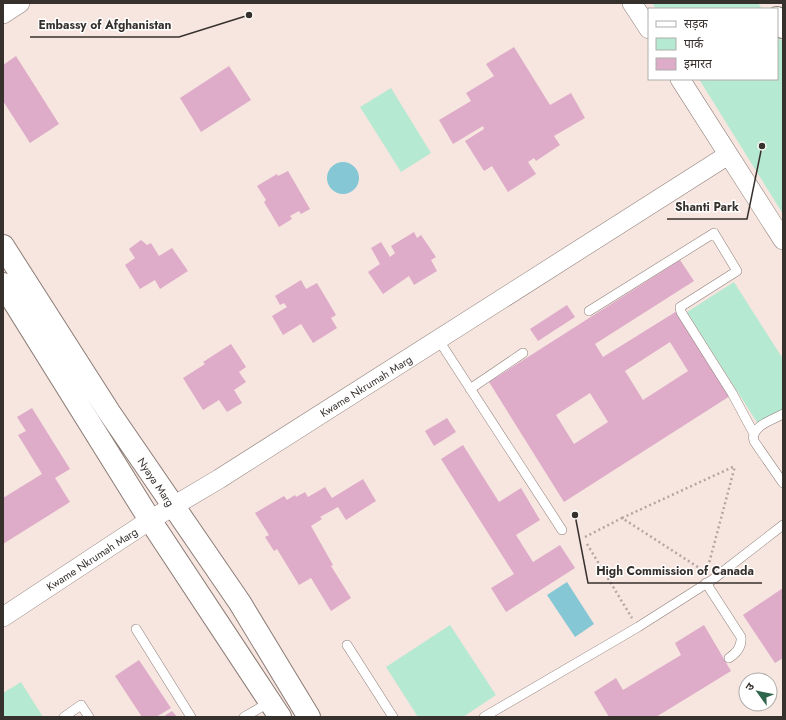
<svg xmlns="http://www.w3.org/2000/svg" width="786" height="720" font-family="Jost,'Noto Sans Devanagari',sans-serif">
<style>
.green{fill:#b6e9d1}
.water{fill:#85c7d5}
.building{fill:#deacc9;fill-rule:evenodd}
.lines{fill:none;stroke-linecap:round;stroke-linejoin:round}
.lane-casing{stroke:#8c7d77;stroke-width:10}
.street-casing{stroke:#8c7d77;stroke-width:20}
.secondary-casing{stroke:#8c7d77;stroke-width:24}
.path{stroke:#b3a5a0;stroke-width:2.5;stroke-dasharray:2 3;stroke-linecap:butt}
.lane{stroke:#fff;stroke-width:9}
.street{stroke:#fff;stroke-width:19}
.secondary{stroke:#fff;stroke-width:22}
.labels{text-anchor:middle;stroke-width:3;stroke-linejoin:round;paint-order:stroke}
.street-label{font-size:11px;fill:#37312e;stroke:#fff}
.leader{fill:none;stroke:#37312e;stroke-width:1.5}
.callout-dot{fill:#37312e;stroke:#fff;stroke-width:1.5}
.callout-label{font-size:12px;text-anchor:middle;font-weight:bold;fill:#37312e;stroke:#fff;stroke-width:3;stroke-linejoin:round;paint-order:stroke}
</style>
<rect width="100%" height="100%" fill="#f7e5df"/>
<path class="green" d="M652,3h106l4,6h-106z
M777,34l6,9v171l-84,-135h78z
M391,88l40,65 -30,19 -41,-65z
M734,282l49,77v50l-25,15 -71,-112z
M450,625l46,70 -33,22h-45l-32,-50z
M21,682l22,35h-40v-24z"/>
<path class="water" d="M327 178a16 16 0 1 1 32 0a16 16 0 1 1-32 0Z
M567,582l27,42 -19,13 -28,-42z"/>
<path class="building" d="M514,47l36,58 21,-12 14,25 -31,18 6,9 -24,16 -2,-3 -6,4 8,12 -28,18 -16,-26 -8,5 -19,-30 19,-12 -1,-3 -30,18 -14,-24 32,-19 -5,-8 28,-17 -8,-12z
M16,56l43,68 -29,19 -27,-42v-36z
M229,66l22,34 -50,32 -21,-34z
M288,171l22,38 -9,5 -2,-3 -9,5 2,3 -13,8 -15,-25 2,-2 -9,-14 20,-12 1,2z
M414,232l3,6 4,-3 15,22 -5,3 6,11 -23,14 -5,-9 -26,18 -15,-22 12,-8 -9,-16 10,-6 9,15 5,-4 -4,-7z
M141,240l6,5 4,-2 8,13 13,-8 16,23 -28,18 -5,-9 -15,9 -15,-24 10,-7 -6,-9z
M680,260l14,21 -99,63 8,13 74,-46 53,85 -166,106 -75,-120zM670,342l18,29 -45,29 -18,-29zM590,393l18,29 -34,22 -18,-29z
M301,280l5,9 11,-6 19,32 -5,3 6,10 -24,15 -12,-19 -18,11 -11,-19 15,-9 -3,-4 -4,2 -5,-9z
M567,305l8,12 -37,24 -8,-12z
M231,344l15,23 -7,5 7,10 -12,8 8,13 -15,9 -8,-12 -16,10 -20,-32 22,-14 -2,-2z
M32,408l38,61 -15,9 15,24 -67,42v-46l39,-24 -24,-39 8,-4 -9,-14z
M447,418l9,14 -22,14 -9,-15z
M463,445l36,57 22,-14 19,32 -24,15 17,27 27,-17 15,23 -69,44 -15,-24 23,-14 -73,-115z
M363,479l13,22 -30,19 -8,-13 -18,10 2,2 -11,7 22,39 -2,1 20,32 -20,13 -20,-33 -12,7 -22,-36 -3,2 -9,-14 4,-2 -14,-22 29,-17 3,4 8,-5 1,2 9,-5 3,5 17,-10 7,11z
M783,588v70l-8,5 -32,-48z
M704,625l27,46 -75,46h-47l-15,-25 22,-14 7,12 58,-35 -6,-12z
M139,660l32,48 -15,9h-14l-27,-41z
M172,711l5,6h-14z"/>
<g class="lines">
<g class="lane-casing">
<path id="lane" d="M589,311l125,-78 23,38 -52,33 -5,3 1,5 51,81 21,39
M438,339l124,191
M470,389l53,-36
M783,414c-10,6 -33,12 -29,27l29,42
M706,583l35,54c1,10 -4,16 -12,21
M136,629l55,88
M347,645l46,72
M64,717l17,-12 8,12
M244,717l26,-15
M484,717l154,-90 74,-47 71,-55"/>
</g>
<g class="street-casing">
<path id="street" d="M632,3l17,26
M3,14l17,-11
M680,79l103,161
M3,617l147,-97 69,-41 509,-324"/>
</g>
<g class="secondary-casing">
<path id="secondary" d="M777,18l6,9
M3,246l106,166 131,191 69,114
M3,284l147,236 130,197"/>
</g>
<path class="path" d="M622,518l113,-52
M585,537l37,-19 82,53
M587,544l45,74
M708,567l27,-101"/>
<use href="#lane" class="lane"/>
<use href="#street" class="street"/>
<use href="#secondary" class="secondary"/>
</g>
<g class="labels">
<g class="street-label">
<text transform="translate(366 386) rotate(-32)" y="4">Kwame Nkrumah Marg</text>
<text transform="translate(156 482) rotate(56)" y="4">Nyaya Marg</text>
<text transform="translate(92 559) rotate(-33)" y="4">Kwame Nkrumah Marg</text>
</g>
</g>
<path class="leader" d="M249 15L179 37H30M762 146L747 219H667M575 515L588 583H762"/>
<g class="callout-dot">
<circle cx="249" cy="15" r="4"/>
<circle cx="762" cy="146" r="4"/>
<circle cx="575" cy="515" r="4"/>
</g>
<g class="callout-label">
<text x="105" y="29">Embassy of Afghanistan</text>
<text x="707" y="211">Shanti Park</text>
<text x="675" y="575">High Commission of Canada</text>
</g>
<rect width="786" height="720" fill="none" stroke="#37312e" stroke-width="8"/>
<rect x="648" y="8" width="130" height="72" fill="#ffffff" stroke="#afadab"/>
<rect x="656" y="21" width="20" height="6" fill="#ffffff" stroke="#afadab"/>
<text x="684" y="28" font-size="12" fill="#37312e">सड़क</text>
<rect x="656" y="38" width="20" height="12" fill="#b6e9d1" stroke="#afadab"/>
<text x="684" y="48" font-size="12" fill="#37312e">पार्क</text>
<rect x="656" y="58" width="20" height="12" fill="#deacc9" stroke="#afadab"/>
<text x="684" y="68" font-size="12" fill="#37312e">इमारत</text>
<g transform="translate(758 692) rotate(303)"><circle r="19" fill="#ffffff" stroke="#afadab"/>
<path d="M0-3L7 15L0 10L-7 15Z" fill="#2f654c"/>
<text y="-6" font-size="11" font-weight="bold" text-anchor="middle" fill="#37312e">उ</text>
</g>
</svg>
